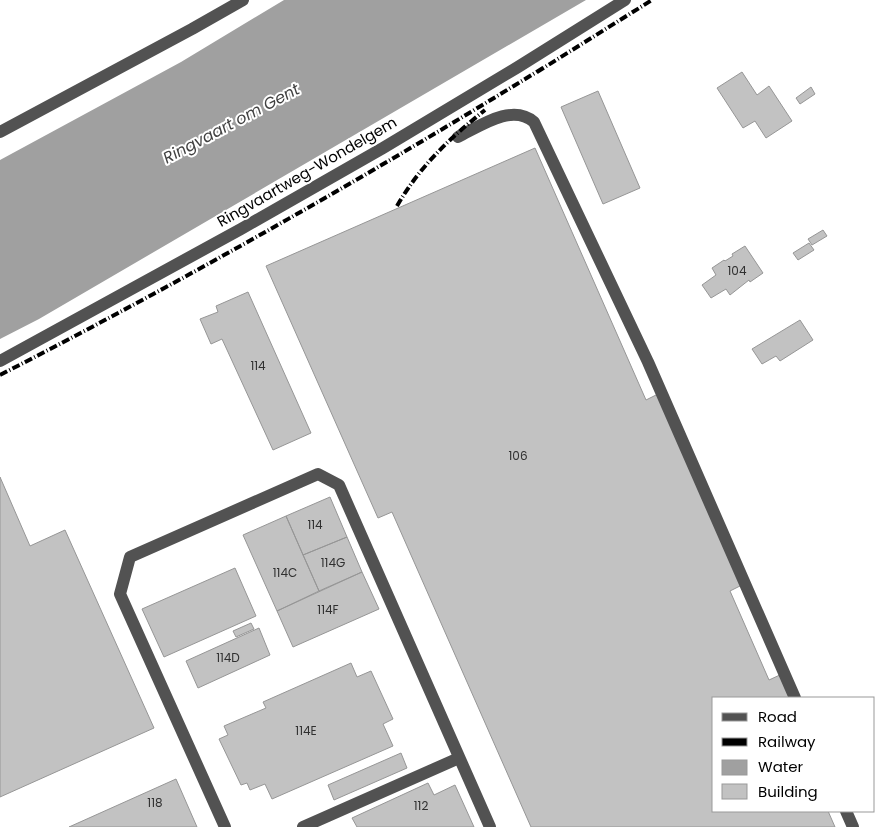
<svg xmlns="http://www.w3.org/2000/svg" width="890" height="827" font-family="Poppins,sans-serif">
<style>
.water{fill:#a0a0a0}
.building{fill:#c2c2c2;stroke:#969696}
.lines{fill:none;stroke-linecap:round;stroke-linejoin:round}
.minor{stroke:#525252;stroke-width:12}
.rail{stroke:#000;stroke-width:4;stroke-dasharray:8 2.5 1 2.5;stroke-linecap:butt}
.labels{text-anchor:middle;stroke-width:4;stroke-linejoin:round;paint-order:stroke}
.number-label{font-size:12px;fill:#303030}
.street-label{font-size:15px;fill:#000;stroke:#fff}
.water-label{font-size:16px;font-style:italic;fill:#414141;stroke:#fff}
</style>
<rect width="100%" height="100%" fill="#fff"/>
<path class="water" d="M284,0h302l-547,319 -39,20v-179l181,-98z"/>
<path class="building" d="M742,72l15,23 12,-9 23,35 -26,17 -11,-17 -12,7 -26,-40z
M811,87l4,7 -15,10 -4,-6z
M598,91l42,97 -37,16 -42,-97z
M535,148l111,252 12,-6 84,191 -12,6 39,89 13,-6 11,24h-79v113h114l7,16h-304l-139,-315 -14,6 -112,-252z
M823,230l4,6 -15,9 -4,-6z
M809,243l5,7 -16,10 -5,-7z
M745,246l18,27 -13,9 -1,-2 -19,15 -4,-6 -15,9 -9,-13 14,-10 -4,-7 12,-8 1,1 8,-5 -1,-2z
M248,292l63,141 -38,17 -51,-111 -11,5 -11,-25 18,-7 -2,-6z
M800,320l13,20 -33,21 -4,-5 -14,8 -10,-15z
M0,477l30,69 35,-16 89,198 -154,69z
M330,497l17,40 -44,18 -17,-39z
M286,516l33,75 -42,20 -34,-76z
M347,537l15,35 -43,19 -16,-36z
M235,568l21,48 -92,41 -22,-48z
M362,572l17,37 -86,38 -16,-36z
M251,623l3,6 -18,8 -3,-6z
M259,628l11,27 -72,33 -12,-27z
M351,663l6,14 14,-6 22,48 -10,5 10,22 -121,53 -7,-15 -15,6 -3,-7 -6,2 -22,-46 9,-4 -4,-9 42,-18 -3,-6z
M401,753l6,15 -73,32 -6,-15z
M176,779l21,48h-128z
M428,783l6,12 21,-10 19,42h-117l-5,-9z"/>
<g class="lines">
<path class="minor" d="M0,132l192,-103 51,-29
M458,137c22,-11 54,-34 76,-15l114,240 147,336
M0,361l241,-132 142,-81 135,-81 107,-67
M846,811l7,16
M225,827l-105,-233 10,-37 188,-83 21,11 151,342
M303,827l156,-69"/>
<path class="rail" d="M537,72l115,-72
M397,206c23,-40 52,-67 88,-96
M0,375c185,-95 366,-198 543,-307"/>
</g>
<g class="labels">
<g class="number-label">
<text x="737" y="275">104</text>
<text x="258" y="370">114</text>
<text x="518" y="460">106</text>
<text x="315" y="529">114</text>
<text x="333" y="567">114G</text>
<text x="285" y="577">114C</text>
<text x="328" y="614">114F</text>
<text x="228" y="662">114D</text>
<text x="306" y="735">114E</text>
<text x="155" y="807">118</text>
<text x="421" y="810">112</text>
</g>
<g class="street-label">
<text transform="translate(307 172) rotate(-30)" y="5">Ringvaartweg-Wondelgem</text>
</g>
<g class="water-label">
<text transform="translate(231 123) rotate(-28)" y="6">Ringvaart om Gent</text>
</g>
</g>
<rect x="712" y="697" width="162" height="115" fill="#ffffff" stroke="#999999"/>
<rect x="722" y="713" width="25" height="8" fill="#525252" stroke="#999999"/>
<text x="758" y="722" font-size="15" fill="#000000">Road</text>
<rect x="722" y="738" width="25" height="8" fill="#000000" stroke="#999999"/>
<text x="758" y="747" font-size="15" fill="#000000">Railway</text>
<rect x="722" y="760" width="25" height="15" fill="#a0a0a0" stroke="#999999"/>
<text x="758" y="772" font-size="15" fill="#000000">Water</text>
<rect x="722" y="784" width="25" height="15" fill="#c2c2c2" stroke="#999999"/>
<text x="758" y="797" font-size="15" fill="#000000">Building</text>
</svg>
